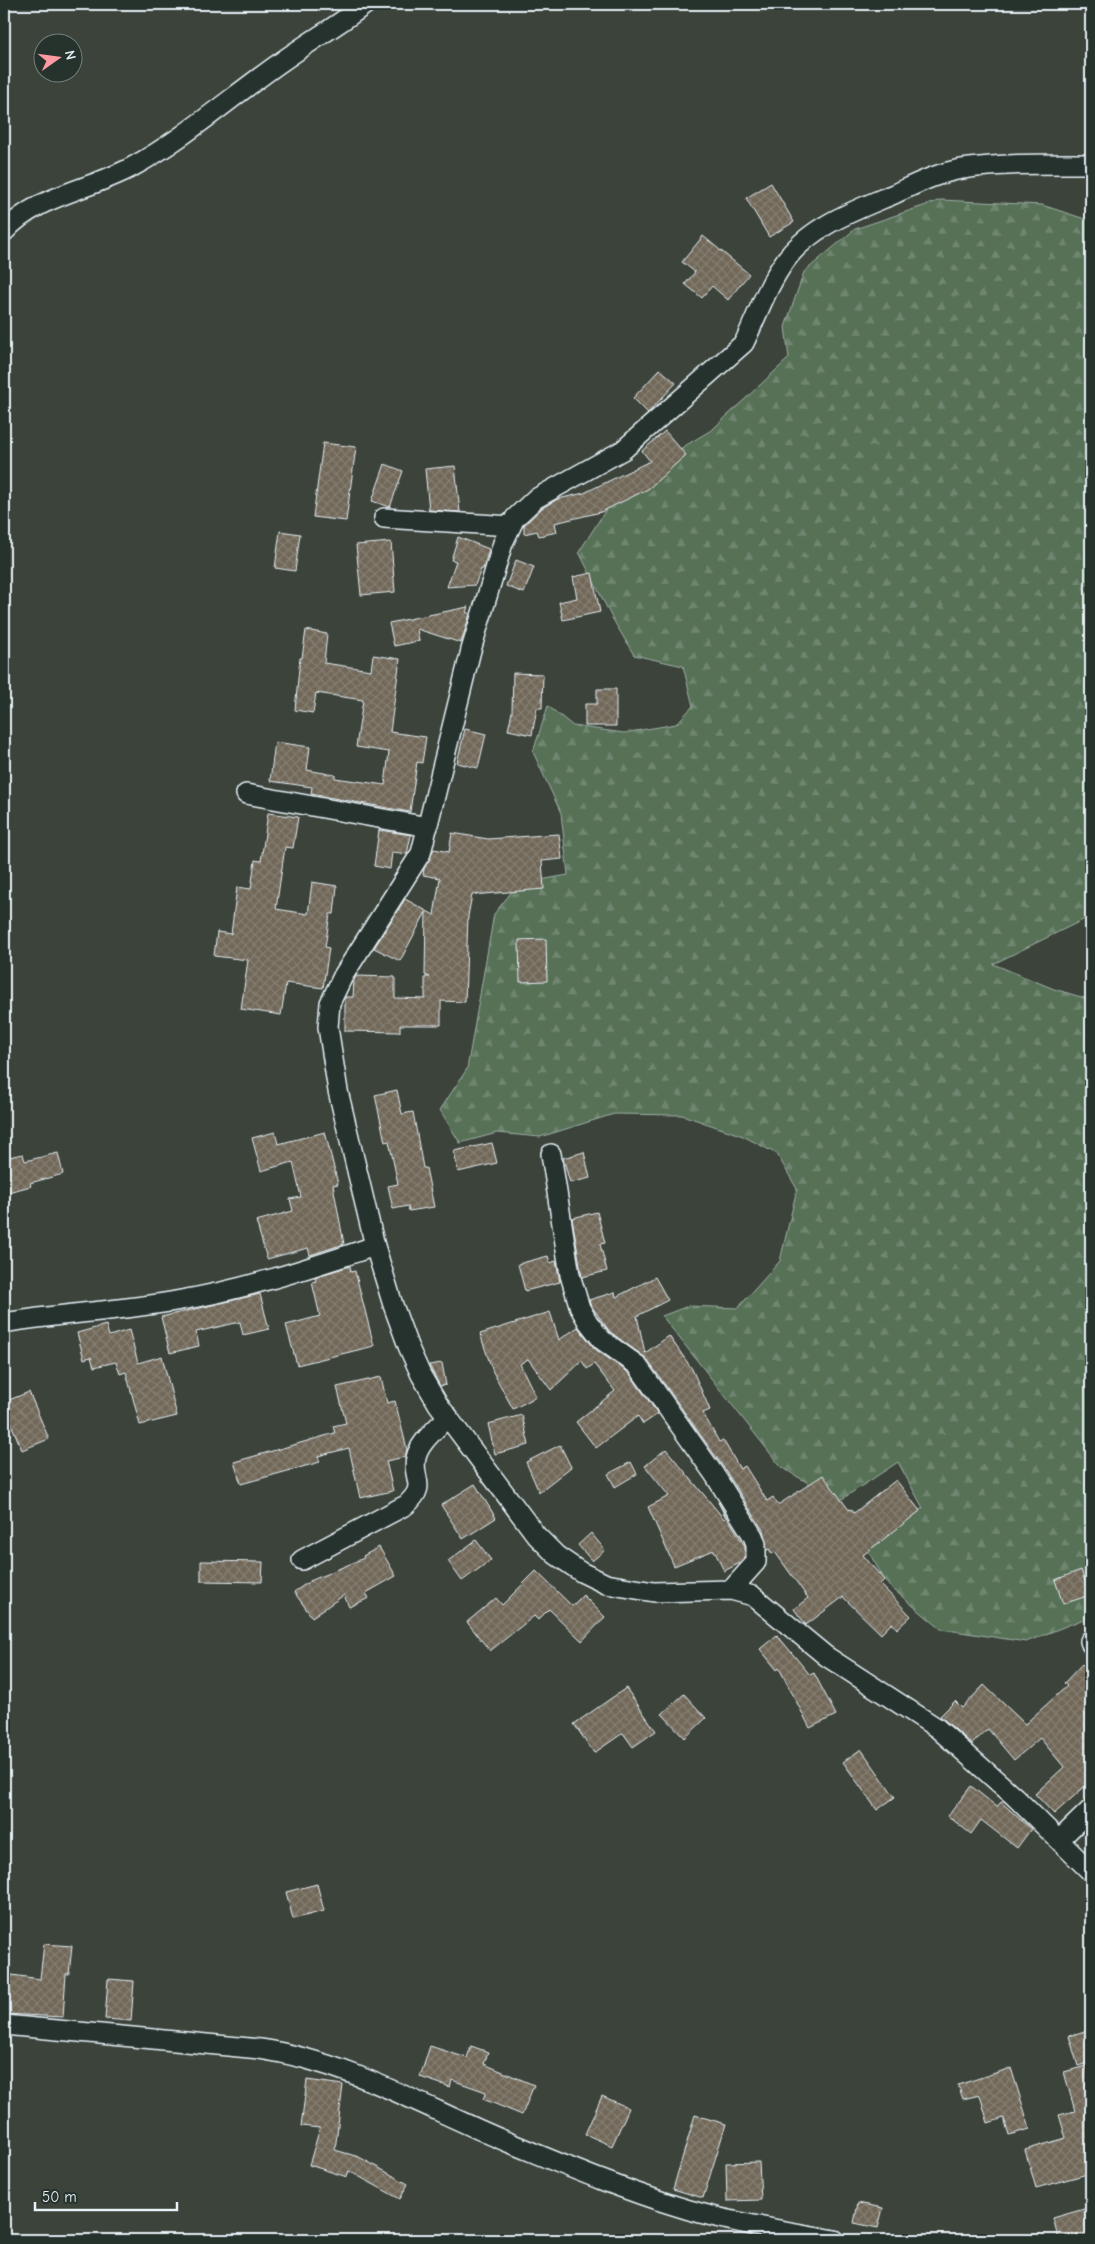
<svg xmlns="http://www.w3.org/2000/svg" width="1095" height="2244" font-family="'Comic Neue',sans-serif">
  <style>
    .forest { fill: url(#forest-firs); stroke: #a0b1a8 }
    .building { fill: url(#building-cross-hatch); stroke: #e8f1f8 }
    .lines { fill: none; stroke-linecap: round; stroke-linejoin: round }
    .minor-casing { stroke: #e8f1f8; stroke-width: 22 }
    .minor { stroke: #26332d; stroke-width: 19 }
  </style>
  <defs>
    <pattern id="forest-firs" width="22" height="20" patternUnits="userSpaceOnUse" patternTransform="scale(1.25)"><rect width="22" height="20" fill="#577157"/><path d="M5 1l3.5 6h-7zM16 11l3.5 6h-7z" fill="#6f8670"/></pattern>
    <pattern id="building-cross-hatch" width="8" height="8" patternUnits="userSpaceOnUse" patternTransform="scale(1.25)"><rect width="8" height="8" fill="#716859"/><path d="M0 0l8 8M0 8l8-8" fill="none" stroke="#857e72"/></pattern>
  </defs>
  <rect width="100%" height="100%" fill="#3c433a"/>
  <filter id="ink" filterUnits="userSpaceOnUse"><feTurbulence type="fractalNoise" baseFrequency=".02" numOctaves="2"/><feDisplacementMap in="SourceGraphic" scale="10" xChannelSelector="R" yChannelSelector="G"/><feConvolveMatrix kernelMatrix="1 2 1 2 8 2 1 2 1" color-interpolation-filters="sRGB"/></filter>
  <g filter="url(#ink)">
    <!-- forest -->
    <path class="forest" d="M 941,200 L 1042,205 L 1091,221 L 1091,582 L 1083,587 L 1091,600 L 1091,916 L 993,964 L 1054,989 L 1091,1000 L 1091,1616 L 1026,1642 L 941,1629 L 888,1585 L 862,1541 L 923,1508 L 898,1462 L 839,1501 L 781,1467 L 662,1316 L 688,1306 L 738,1308 L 780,1261 L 797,1189 L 777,1154 L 743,1136 L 682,1115 L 614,1114 L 540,1137 L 497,1133 L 460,1143 L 440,1110 L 467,1069 L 494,914 L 518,884 L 568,875 L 561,813 L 533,752 L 548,706 L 573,726 L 624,733 L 676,724 L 693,706 L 683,666 L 634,655 L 611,616 L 579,552 L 623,483 L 713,429 L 789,358 L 785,327 L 804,272 L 855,229 Z"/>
    <!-- building -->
    <path class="building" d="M 771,183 L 794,222 L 769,237 L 746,198 Z
      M 703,236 L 749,274 L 728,300 L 712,286 L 702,298 L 685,284 L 695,272 L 682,262 Z
      M 660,369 L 676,383 L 648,413 L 633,398 Z
      M 665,431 L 686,455 L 648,489 L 601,512 L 555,523 L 557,532 L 539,536 L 537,531 L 524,534 L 524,525 L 542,508 L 558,499 L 584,493 L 650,461 L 642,451 Z
      M 323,443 L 356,447 L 346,521 L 313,517 Z
      M 385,464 L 403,471 L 390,507 L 372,501 Z
      M 455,466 L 460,512 L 429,510 L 425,469 Z
      M 280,531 L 300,534 L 295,571 L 275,568 Z
      M 458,537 L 489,549 L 483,569 L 481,569 L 475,585 L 447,587 L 456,561 L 451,560 Z
      M 391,542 L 395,592 L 361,595 L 356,545 Z
      M 516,560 L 534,567 L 524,593 L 506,586 Z
      M 592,573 L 600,612 L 563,620 L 559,602 L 577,598 L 573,577 Z
      M 468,607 L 466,612 L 470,614 L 461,643 L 417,629 L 419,641 L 394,646 L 389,623 Z
      M 306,630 L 327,634 L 324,663 L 371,670 L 373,655 L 400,659 L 390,732 L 426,737 L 422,763 L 417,762 L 410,812 L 311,794 L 312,787 L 270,781 L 275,742 L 310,747 L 307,770 L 335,775 L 335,778 L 385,785 L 389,752 L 356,747 L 363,700 L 316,693 L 313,713 L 295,710 L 300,658 L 302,658 Z
      M 513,673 L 543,674 L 542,708 L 537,708 L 532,735 L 508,730 L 512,712 Z
      M 597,689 L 616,689 L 616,726 L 585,726 L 585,704 L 597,704 Z
      M 465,729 L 486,734 L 478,768 L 457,763 Z
      M 268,813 L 298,817 L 293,848 L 285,847 L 276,909 L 308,914 L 312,882 L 337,886 L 334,914 L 330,914 L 325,947 L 329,948 L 323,988 L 286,983 L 281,1015 L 241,1009 L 248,960 L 214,956 L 217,932 L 231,934 L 237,887 L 251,889 L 255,860 L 261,861 Z
      M 379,830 L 411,835 L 407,854 L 392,852 L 390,869 L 374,866 Z
      M 452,833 L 488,839 L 559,834 L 562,859 L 542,861 L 544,889 L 472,895 L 468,916 L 465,1002 L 441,1001 L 441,1025 L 400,1025 L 400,1032 L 345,1031 L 345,997 L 353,997 L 354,980 L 356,976 L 395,977 L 395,998 L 425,999 L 425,977 L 430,977 L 425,975 L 426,912 L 400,961 L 374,948 L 405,899 L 434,915 L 440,878 L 423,875 L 424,869 L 434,849 L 449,852 Z
      M 546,939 L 547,981 L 520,982 L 519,940 Z
      M 397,1090 L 402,1114 L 413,1112 L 423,1168 L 426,1168 L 434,1207 L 409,1211 L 408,1206 L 393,1209 L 388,1186 L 398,1184 L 389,1141 L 385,1142 L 375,1095 Z
      M 275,1132 L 278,1144 L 325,1132 L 338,1184 L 333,1185 L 344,1244 L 310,1255 L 308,1248 L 267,1259 L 256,1221 L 293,1211 L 290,1199 L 301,1197 L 293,1162 L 261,1171 L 252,1138 Z
      M 492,1143 L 497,1163 L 458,1172 L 454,1151 Z
      M 584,1152 L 590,1178 L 570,1183 L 563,1158 Z
      M 58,1153 L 63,1174 L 30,1183 L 31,1186 L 4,1193 L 4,1158 L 23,1154 L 25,1161 Z
      M 597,1212 L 605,1243 L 600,1244 L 607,1271 L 582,1277 L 572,1218 Z
      M 548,1256 L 550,1263 L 556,1261 L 560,1282 L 525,1291 L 518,1264 Z
      M 350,1266 L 351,1272 L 355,1271 L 374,1346 L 297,1365 L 286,1325 L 320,1316 L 312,1282 L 316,1281 L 315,1277 Z
      M 655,1277 L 668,1300 L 637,1316 L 645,1353 L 669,1336 L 692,1369 L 710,1410 L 703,1413 L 719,1442 L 723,1440 L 740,1469 L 745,1466 L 767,1501 L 773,1497 L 778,1505 L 823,1475 L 849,1510 L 851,1509 L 854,1513 L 896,1480 L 920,1511 L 863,1555 L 884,1580 L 880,1584 L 911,1616 L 897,1629 L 892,1623 L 881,1634 L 843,1597 L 806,1625 L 794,1609 L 808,1598 L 775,1552 L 772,1554 L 769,1549 L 767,1550 L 763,1530 L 724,1468 L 646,1358 L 610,1332 L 590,1304 L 589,1300 L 615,1292 L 616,1297 Z
      M 260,1294 L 269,1329 L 243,1335 L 240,1322 L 196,1332 L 199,1346 L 170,1353 L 161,1317 Z
      M 550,1312 L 559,1340 L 578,1327 L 595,1349 L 629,1373 L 658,1414 L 643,1424 L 638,1416 L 596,1448 L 576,1422 L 615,1391 L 594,1364 L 587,1369 L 582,1361 L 551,1390 L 528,1359 L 520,1364 L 536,1397 L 513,1409 L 493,1372 L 480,1334 Z
      M 106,1325 L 109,1336 L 129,1330 L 138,1363 L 162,1356 L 177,1416 L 140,1425 L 126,1372 L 120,1374 L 116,1362 L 94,1367 L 91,1357 L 84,1359 L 77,1333 Z
      M 442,1363 L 446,1385 L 440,1386 L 429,1365 Z
      M 381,1377 L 387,1403 L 395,1401 L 407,1449 L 405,1457 L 386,1461 L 393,1491 L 360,1498 L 349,1448 L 318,1456 L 320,1462 L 241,1484 L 234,1462 L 335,1433 L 333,1426 L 346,1423 L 337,1387 Z
      M 29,1392 L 49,1439 L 22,1450 L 4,1407 L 4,1402 Z
      M 522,1415 L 529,1445 L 495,1454 L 488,1424 Z
      M 560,1445 L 571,1467 L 539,1492 L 526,1462 Z
      M 666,1449 L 724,1519 L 726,1518 L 718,1502 L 745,1546 L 745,1558 L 740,1563 L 724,1571 L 714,1550 L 674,1566 L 648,1507 L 669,1496 L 645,1466 Z
      M 631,1462 L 637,1474 L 615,1487 L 608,1474 Z
      M 475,1484 L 496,1518 L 463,1539 L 441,1505 Z
      M 591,1533 L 605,1550 L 592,1561 L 578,1545 Z
      M 476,1540 L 491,1560 L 462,1581 L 448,1561 Z
      M 379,1547 L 396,1576 L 366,1593 L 369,1598 L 349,1607 L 344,1595 L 312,1617 L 294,1592 L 310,1581 L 364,1558 L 363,1556 Z
      M 201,1561 L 263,1562 L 262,1582 L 201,1581 Z
      M 1081,1570 L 1090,1595 L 1063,1604 L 1055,1580 Z
      M 536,1571 L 572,1606 L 583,1595 L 605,1617 L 582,1641 L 549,1609 L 538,1620 L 534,1616 L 490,1651 L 467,1622 L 496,1598 L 502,1605 Z
      M 777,1635 L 810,1675 L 814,1673 L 836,1715 L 810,1728 L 779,1668 L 777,1670 L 760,1649 Z
      M 1082,1664 L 1091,1673 L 1091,1781 L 1054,1814 L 1035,1794 L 1064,1767 L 1040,1738 L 1014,1760 L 988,1729 L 972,1744 L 940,1716 L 955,1701 L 962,1708 L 984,1685 L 1025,1724 L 1067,1686 L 1064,1683 Z
      M 626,1688 L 656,1731 L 633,1747 L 623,1733 L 594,1753 L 574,1724 Z
      M 684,1694 L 706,1718 L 685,1738 L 662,1714 Z
      M 861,1749 L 895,1797 L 877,1810 L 843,1762 Z
      M 971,1786 L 997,1807 L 1001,1802 L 1031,1829 L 1017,1848 L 981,1820 L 971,1834 L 948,1816 Z
      M 317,1884 L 324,1911 L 293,1919 L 286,1892 Z
      M 44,1944 L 72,1946 L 69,1974 L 66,1974 L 63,2017 L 4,2014 L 5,1974 L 40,1979 Z
      M 108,1979 L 134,1981 L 131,2021 L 105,2019 Z
      M 1091,2029 L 1091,2062 L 1078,2066 L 1069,2036 Z
      M 430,2046 L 467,2058 L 471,2046 L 488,2052 L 484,2064 L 534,2085 L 522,2115 L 483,2099 L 486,2092 L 452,2080 L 450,2087 L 420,2077 Z
      M 1086,2066 L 1091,2084 L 1091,2173 L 1036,2188 L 1025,2150 L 1066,2138 L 1059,2115 L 1075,2111 L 1064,2072 Z
      M 1011,2068 L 1030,2129 L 1009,2135 L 1004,2118 L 988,2123 L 980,2095 L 963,2099 L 958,2085 Z
      M 307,2080 L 343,2085 L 335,2150 L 359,2157 L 408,2184 L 400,2199 L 349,2171 L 347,2177 L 309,2165 L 320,2128 L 301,2126 Z
      M 602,2096 L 629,2108 L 612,2146 L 585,2134 Z
      M 695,2115 L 726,2124 L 703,2198 L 673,2189 Z
      M 759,2162 L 761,2200 L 727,2201 L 726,2163 Z
      M 858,2203 L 883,2208 L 878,2228 L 854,2223 Z
      M 1091,2207 L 1091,2237 L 1080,2240 L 1059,2240 L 1053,2218 Z"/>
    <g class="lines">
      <defs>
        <path id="minor" d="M 1091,164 C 1048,164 1004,163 962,169 C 937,173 916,184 894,194 C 856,210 810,226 785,261 C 767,286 757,316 744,343 L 623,450 L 535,499 L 515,518 L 503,543 L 471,650 L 421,853 L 343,976 L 330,1003 L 328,1027 L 338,1091 L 375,1246 L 393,1305 L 408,1346 L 421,1375 L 438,1404 L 536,1535 L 556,1555 L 581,1572 L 606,1584 L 654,1592 L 731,1590 L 753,1596 L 826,1656 L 937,1728 L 1015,1797 L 1091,1872
          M 4,232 C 37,195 90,190 132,167 C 185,138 231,97 281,62 C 309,42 338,25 366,4
          M 384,518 L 511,526
          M 246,794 L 428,827
          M 551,1154 L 570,1275 L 580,1308 L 588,1322 L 602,1340 L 637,1365 L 714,1474 L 753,1536 L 756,1544 L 756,1562 L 731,1590
          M 4,1323 C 63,1313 122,1311 181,1300 C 248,1289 311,1267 375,1246
          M 302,1560 L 406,1505 C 429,1484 411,1480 416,1458 C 419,1442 438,1428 448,1416
          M 1090,1641 L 1091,1644
          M 1059,1840 L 1091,1809
          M 4,2025 L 260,2049 C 350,2062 427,2109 510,2143 C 564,2165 618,2188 673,2205 C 725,2222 781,2230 835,2240"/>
      </defs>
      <!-- minor casing -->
      <use href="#minor" class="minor-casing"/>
      <!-- minor -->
      <use href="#minor" class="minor"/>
    </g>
  </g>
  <!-- margin -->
  <rect width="1095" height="2244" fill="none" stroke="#26332d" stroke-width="20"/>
  <rect x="10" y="10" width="1075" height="2224" fill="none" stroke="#e8f1f8" stroke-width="2" filter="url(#ink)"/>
  <!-- north arrow -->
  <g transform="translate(58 58) rotate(76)"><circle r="24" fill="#26332d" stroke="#747f7e"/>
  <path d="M0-4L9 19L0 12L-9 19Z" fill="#ff9aa2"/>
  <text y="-8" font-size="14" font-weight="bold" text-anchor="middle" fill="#e8f1f8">N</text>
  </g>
  <!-- scale -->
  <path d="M35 2202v8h142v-8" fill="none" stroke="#e8f1f8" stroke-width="2.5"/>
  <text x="42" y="2202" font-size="15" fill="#e8f1f8" stroke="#26332d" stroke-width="4" paint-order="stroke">50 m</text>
</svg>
